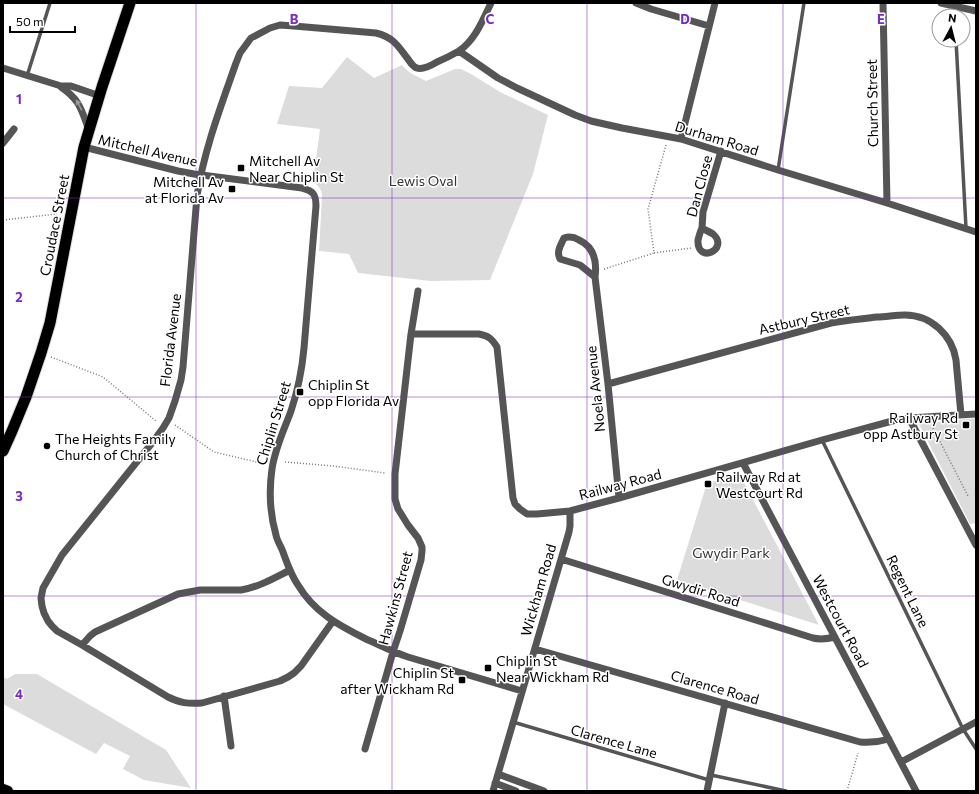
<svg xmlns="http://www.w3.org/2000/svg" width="979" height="794" font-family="Commissioner,sans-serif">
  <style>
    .green { fill: #dcdcdc }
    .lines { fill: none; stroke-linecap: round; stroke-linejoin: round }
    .primary-casing { stroke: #dbdbdb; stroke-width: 12 }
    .trunk-casing { stroke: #dbdbdb; stroke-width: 13 }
    .path { stroke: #777; stroke-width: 1.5; stroke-dasharray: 1 2; stroke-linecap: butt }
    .service { stroke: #555; stroke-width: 3.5 }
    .minor { stroke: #555; stroke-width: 7 }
    .primary { stroke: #000; stroke-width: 10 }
    .trunk { stroke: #000; stroke-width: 11 }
    .oneway { fill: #999 }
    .grid { fill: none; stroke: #7b2cbf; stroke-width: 1; stroke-opacity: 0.55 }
    .poi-dot { fill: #000; stroke: #fff; stroke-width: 1.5 }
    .labels { text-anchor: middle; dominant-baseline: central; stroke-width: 3; stroke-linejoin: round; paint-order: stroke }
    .street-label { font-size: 14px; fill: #000; stroke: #fff }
    .poi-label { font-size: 14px; fill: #000; stroke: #fff; text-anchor: start }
    .park-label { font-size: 14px; fill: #333; stroke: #fff }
    .grid-label { font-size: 13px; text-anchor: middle; font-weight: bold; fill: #7b2cbf; stroke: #fff; stroke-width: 3; stroke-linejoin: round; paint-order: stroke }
  </style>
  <rect width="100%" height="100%" fill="#fff"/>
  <!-- green -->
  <path class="green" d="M 347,57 L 374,78 L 402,65 C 409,74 417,76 426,81 L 455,69 L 461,69 L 471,74 L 500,92 L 548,115 L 533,174 L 490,280 L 431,281 L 358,273 L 349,254 L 319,251 L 322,197 C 322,190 319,186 313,182 L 320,129 L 277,124 L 289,86 L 322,88 Z
    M 976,418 L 976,523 L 970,524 L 919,424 Z
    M 740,475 L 819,625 L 677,580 L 707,483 Z
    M 15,674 L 37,674 L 166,750 L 191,788 L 144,780 L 123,769 L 130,756 L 104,743 L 96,754 L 3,704 L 3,677 L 7,679 Z"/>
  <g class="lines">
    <defs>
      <path id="primary" d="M 3,789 L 8,791"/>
      <path id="trunk" d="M 3,451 L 12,431 L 26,397 L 41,353 L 50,323 L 84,147 L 102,87 L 130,3"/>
    </defs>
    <!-- primary casing -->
    <use href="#primary" class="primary-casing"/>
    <!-- trunk casing -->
    <use href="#trunk" class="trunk-casing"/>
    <!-- path -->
    <path class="path" d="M 666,145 L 648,209 L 654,253 L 691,248
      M 3,220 L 57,214
      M 604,269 L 654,253
      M 51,357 L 103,377 L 156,421
      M 175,425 L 214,452 L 261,463
      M 933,428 L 968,496
      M 285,462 L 334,466 L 385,473
      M 847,791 L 858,753"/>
    <!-- service -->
    <path class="service" d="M 955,16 L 955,5
      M 956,40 L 966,228
      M 27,76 L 50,3
      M 778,170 L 804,3
      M 822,440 L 963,729 L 976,749
      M 513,722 L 709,780
      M 711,775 L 786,791"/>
    <!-- minor -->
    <path class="minor" d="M 636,3 L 651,9 L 709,26
      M 883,3 L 887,203
      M 941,3 L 976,11
      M 459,51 L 498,78 L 517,88 L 575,115 L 591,121 L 622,128 L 681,139 L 778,170 L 887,203 L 976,232
      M 3,68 L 61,86 L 71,86 L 100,96
      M 61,87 C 80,100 81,109 89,130
      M 681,139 L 715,3
      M 3,143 L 14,129
      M 84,147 L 178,171 L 194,174 L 302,188 C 313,191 316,194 316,206 L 304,348 C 302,370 298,390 291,411 C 284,430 275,448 272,469 C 269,490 270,514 276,535 C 277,541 281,546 283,552 C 287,563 291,575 298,585 C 314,612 338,625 366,639 C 380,645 393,652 408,657 L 522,691
      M 702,228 C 700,232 699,236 698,240 C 697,265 730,249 713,234 C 710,232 705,230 702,228 L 703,212 L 721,151
      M 595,277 L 580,265 L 560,259 C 556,251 561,245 564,238 C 570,236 574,237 579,240 C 594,247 597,262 595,277 L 608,384 L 619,498
      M 411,334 L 479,334 C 489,336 492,339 497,347 L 513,498 L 515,504 L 520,509 L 527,514 L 537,514 L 570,511 L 619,498 L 822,440 L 896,420 L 909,418 L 976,414
      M 608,384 L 831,323 C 846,320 861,319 877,317 C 886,317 895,315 905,315 C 931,315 952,335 956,360 L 961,415
      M 909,418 L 976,545
      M 743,463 L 916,791
      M 561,559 L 813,638 C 821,640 827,639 835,637
      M 333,621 L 301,666 L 294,673 L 288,677 L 280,681 L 202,703 C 188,704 180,703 168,697 L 82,645 L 57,631 L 52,626 L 48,621 L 44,613 L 42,606 L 41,598 L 43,588 L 62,555 L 152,443 L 163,428 L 169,418 L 175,401 L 181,380 L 183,367 L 197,196 C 204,150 221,106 236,63 L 240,53 L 251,38 L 270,28 L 280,25 L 294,26 L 376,33 C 393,37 398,46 408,59 C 410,62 413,67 417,68 C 423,70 432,65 437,62 C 444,59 452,55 459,51 C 475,40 483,20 491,3
      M 82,645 L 90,636 L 95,632 L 178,594 L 200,590 L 241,590 C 259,587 274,578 290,570
      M 535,649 L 860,742 C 871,743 879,742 889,739
      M 224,696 L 231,746
      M 365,749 L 393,652 L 400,631 L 421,560 L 422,551 L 422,547 L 418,538 L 408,525 L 398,509 L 395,499 L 395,474 L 411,334 L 418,291
      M 901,762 L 976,722
      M 498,774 L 544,791
      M 495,783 L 516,791
      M 493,791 L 569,532 L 570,526 L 570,511
      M 707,791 L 725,703"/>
    <!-- primary -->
    <use href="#primary" class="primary"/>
    <!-- trunk -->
    <use href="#trunk" class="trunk"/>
  </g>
  <!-- one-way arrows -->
  <defs><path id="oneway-solid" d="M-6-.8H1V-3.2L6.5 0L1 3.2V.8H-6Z"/></defs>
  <use class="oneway" href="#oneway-solid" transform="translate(79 105) rotate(-118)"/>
  <!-- grid -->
  <path class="grid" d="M 196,3 L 196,791M 392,3 L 392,791M 587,3 L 587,791M 783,3 L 783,791M 3,198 L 976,198M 3,397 L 976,397M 3,596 L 976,596"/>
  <!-- markers -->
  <g class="poi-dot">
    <rect x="237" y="164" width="8" height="8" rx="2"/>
    <rect x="228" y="185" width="8" height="8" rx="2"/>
    <rect x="296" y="388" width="8" height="8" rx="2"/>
    <rect x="962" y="421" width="8" height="8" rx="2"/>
    <circle cx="47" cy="446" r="4"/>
    <rect x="704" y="480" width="8" height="8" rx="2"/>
    <rect x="484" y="664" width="8" height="8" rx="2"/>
    <rect x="458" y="676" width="8" height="8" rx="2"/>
  </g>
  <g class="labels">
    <!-- street labels -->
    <g class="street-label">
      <text transform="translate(872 103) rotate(-91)">Church Street</text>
      <text transform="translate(717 138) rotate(17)">Durham Road</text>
      <text transform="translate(148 150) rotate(13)">Mitchell Avenue</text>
      <text transform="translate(699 186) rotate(-75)">Dan Close</text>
      <text transform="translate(54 225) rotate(-79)">Croudace Street</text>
      <text transform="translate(804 319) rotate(-13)">Astbury Street</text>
      <text transform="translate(170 340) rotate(-83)">Florida Avenue</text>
      <text transform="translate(595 389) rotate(-96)">Noela Avenue</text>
      <text transform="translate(273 423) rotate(-73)">Chiplin Street</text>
      <text transform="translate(620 484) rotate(-15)">Railway Road</text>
      <text transform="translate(538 590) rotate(-74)">Wickham Road</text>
      <text transform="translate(701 590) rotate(17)">Gwydir Road</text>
      <text transform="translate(908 591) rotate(64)">Regent Lane</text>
      <text transform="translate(395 598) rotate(-75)">Hawkins Street</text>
      <text transform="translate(841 621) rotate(62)">Westcourt Road</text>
      <text transform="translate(715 687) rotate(16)">Clarence Road</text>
      <text transform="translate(614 741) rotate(16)">Clarence Lane</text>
    </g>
    <!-- poi labels -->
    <g class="poi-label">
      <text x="249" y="160">Mitchell Av<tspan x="249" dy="16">Near Chiplin St</tspan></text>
      <text x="224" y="181" text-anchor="end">Mitchell Av<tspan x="224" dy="16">at Florida Av</tspan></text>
      <text x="308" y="384">Chiplin St<tspan x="308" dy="16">opp Florida Av</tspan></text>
      <text x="958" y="417" text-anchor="end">Railway Rd<tspan x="958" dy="16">opp Astbury St</tspan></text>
      <text x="55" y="438">The Heights Family<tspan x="55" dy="16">Church of Christ</tspan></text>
      <text x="716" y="476">Railway Rd at<tspan x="716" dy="16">Westcourt Rd</tspan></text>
      <text x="496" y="660">Chiplin St<tspan x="496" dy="16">Near Wickham Rd</tspan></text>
      <text x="454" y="672" text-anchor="end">Chiplin St<tspan x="454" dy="16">after Wickham Rd</tspan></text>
    </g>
    <!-- park labels -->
    <g class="park-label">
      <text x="423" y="180">Lewis Oval</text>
      <text x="731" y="552">Gwydir Park</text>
    </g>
  </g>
  <g class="grid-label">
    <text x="294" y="24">B</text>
    <text x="490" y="24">C</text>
    <text x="685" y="24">D</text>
    <text x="881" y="24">E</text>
    <text x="19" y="104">1</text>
    <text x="19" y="302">2</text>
    <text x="19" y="501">3</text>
    <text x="19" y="699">4</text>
  </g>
  <!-- border -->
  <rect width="979" height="794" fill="none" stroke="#000000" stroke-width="8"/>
  <!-- north arrow -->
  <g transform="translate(951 28) rotate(7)"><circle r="19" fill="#ffffff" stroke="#999999"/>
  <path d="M0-3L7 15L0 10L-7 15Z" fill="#000000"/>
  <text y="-6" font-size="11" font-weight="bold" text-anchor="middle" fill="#000000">N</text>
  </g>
  <!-- scale -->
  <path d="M10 26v6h65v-6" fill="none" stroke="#000000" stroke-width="2"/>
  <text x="16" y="26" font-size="12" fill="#000000" stroke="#ffffff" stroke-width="3" paint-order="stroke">50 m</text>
</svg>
